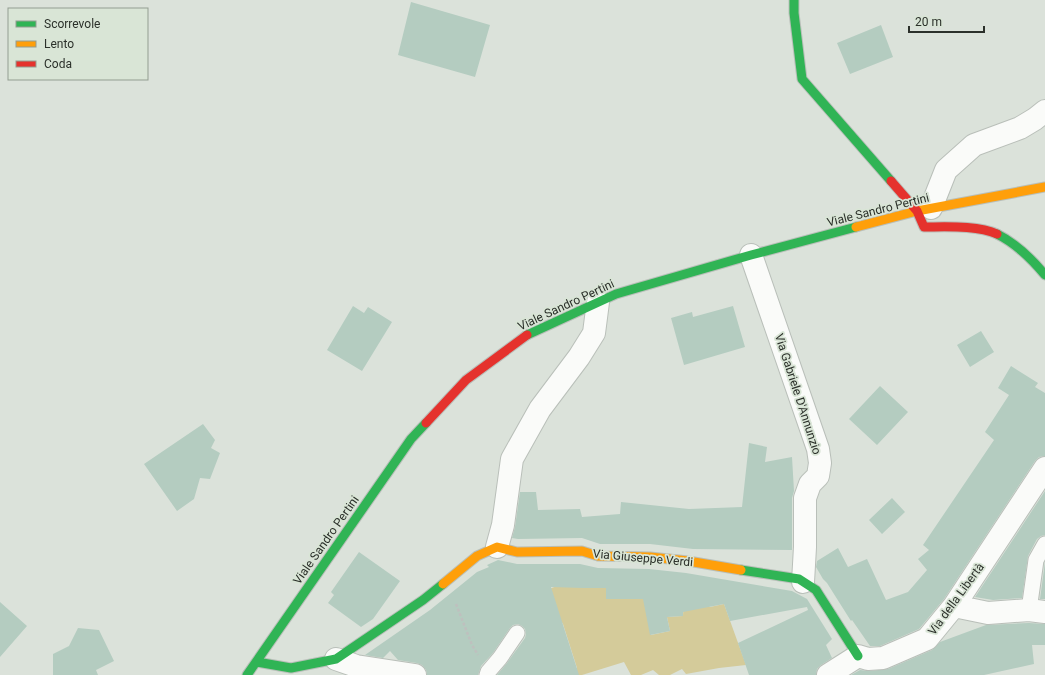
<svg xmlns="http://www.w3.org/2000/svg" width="1045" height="675" font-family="Roboto,sans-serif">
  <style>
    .green { fill: #d4cb9a }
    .building { fill: #b4ccc0 }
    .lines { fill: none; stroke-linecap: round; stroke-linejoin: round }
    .lane-casing { stroke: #b9bfb9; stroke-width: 17 }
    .street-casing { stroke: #b9bfb9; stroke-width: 24 }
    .fast-casing { stroke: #b9bfb9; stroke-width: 11 }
    .slow-casing { stroke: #b9bfb9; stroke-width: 11 }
    .jam-casing { stroke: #b9bfb9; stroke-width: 11 }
    .path { stroke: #bec0be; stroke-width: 2.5; stroke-dasharray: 3 2; stroke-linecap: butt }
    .lane { stroke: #fafbf9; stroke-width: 15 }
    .street { stroke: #fafbf9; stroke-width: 22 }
    .fast { stroke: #30b455; stroke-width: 9 }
    .slow { stroke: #ff9f0a; stroke-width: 9 }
    .jam { stroke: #e5322d; stroke-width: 9 }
    .labels { text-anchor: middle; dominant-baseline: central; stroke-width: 3.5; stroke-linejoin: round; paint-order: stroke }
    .street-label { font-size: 12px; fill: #2b302a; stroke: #d9e5d6 }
  </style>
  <rect width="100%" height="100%" fill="#dbe2da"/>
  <!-- green -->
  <path class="green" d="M 557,586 L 606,588 L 606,599 L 645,599 L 651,635 L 670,631 L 667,617 L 683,616 L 684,597 L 710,607 L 724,604 L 746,665 L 719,668 L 686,674 L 682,669 L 670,675 L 659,675 L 653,670 L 641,675 L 631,675 L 624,662 L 582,675 L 551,675 L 577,668 L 563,624 L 541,592 Z"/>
  <!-- building -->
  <path class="building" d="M 411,2 L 490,25 L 475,77 L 398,55 Z
    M 881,25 L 893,57 L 850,74 L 837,43 Z
    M 353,306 L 364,313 L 368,307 L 392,322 L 362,371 L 327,350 Z
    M 733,306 L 745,347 L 684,365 L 671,318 L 692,312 L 693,317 Z
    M 981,331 L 994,352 L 970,367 L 957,345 Z
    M 1011,366 L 1038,383 L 1035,387 L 1045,393 L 1045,456 L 1039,457 L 1035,461 L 944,599 L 919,629 L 880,646 L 870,646 L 852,620 L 851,621 L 827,583 L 823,579 L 816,567 L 817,561 L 838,548 L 848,567 L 867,559 L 886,600 L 908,592 L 927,570 L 918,559 L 929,550 L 923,545 L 994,440 L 985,432 L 1009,395 L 998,388 Z
    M 880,386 L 908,412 L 877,445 L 849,419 Z
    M 203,424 L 215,440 L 211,448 L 220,453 L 210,479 L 200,478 L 194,499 L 177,511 L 144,464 Z
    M 749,443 L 767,447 L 765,462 L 792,457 L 794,491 L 792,498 L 792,550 L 693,549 L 650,544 L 600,544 L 582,538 L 518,539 L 512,538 L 515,527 L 520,492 L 536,492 L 538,510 L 580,509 L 582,517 L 620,514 L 621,502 L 689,509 L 742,507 Z
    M 1045,491 L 1045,535 L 1041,536 L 1037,539 L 1028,556 L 1022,598 L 993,600 L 975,597 Z
    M 892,498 L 905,512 L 882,534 L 869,520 Z
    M 359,552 L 400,581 L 373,619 L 361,627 L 328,603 L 334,595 L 331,592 Z
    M 498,560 L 517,564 L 580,564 L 598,568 L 649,569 L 686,573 L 792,591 L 807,599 L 832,639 L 826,645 L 832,658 L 821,665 L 817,669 L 816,675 L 749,675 L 738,643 L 808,610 L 807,607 L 730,621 L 724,604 L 683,612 L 683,616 L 667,617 L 670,631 L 650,635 L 643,599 L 606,599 L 606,588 L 583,588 L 551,587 L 579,675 L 497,675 L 507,663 L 525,638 L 526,634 L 525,629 L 522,626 L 518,624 L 513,625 L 510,628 L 493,653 L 481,666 L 478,675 L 427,675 L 426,670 L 422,665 L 417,663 L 398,660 L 390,651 L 383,658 L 365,655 L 430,610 L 477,572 L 489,567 L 487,565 Z
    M 1045,562 L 1045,599 L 1040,599 Z
    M 0,602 L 27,626 L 0,657 Z
    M 1029,623 L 1045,624 L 1045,645 L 1032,645 L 1034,664 L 984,675 L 851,675 L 860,670 L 869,671 L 888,669 L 932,650 L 940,642 L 986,625 Z
    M 78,628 L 99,630 L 114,661 L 96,670 L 98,675 L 53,675 L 53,654 L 69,646 Z"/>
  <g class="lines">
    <defs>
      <path id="lane" d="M 1029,610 L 1036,560 L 1045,544
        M 487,675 L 488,672 L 500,658 L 517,633"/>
      <path id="street" d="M 931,208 L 946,170 L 974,145 L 1020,128 L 1035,119 L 1045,111
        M 751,255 L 818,449 L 820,463 L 818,476 L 810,484 L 805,498 L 805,547 L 803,582
        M 497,547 L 503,525 L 512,459 L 540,409 L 579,357 L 594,333 L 598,302
        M 954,606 L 988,613 L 1029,610 L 1045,612
        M 336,659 L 356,666 L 415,675
        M 828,675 L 858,656 L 868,659 L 883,658 L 927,639 L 954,606 L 1045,468"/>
      <path id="fast" d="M 794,0 L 794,13 L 802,79 L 891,181
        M 997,234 C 1017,244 1031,258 1045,275
        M 527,335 L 616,294 L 751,255 L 856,227
        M 741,570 L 799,579 L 816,590 L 858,656
        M 257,662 L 291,668 L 336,659 L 423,600 L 443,584
        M 247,675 L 411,439 L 426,423"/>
      <path id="slow" d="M 856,227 L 917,211 L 1045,187
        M 443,584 L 477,556 L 497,547 L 517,552 L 582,551 L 598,556 L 650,557 L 688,561 L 741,570"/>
      <path id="jam" d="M 891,181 L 917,211 L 924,227 C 945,227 978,225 997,234
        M 426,423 L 466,380 L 527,335"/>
    </defs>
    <!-- lane casing -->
    <use href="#lane" class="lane-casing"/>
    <!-- street casing -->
    <use href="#street" class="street-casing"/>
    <!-- fast casing -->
    <use href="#fast" class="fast-casing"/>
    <!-- slow casing -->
    <use href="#slow" class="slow-casing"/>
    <!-- jam casing -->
    <use href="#jam" class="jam-casing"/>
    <!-- path -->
    <path class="path" d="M 456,604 L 472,645 L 478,655"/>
    <!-- lane -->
    <use href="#lane" class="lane"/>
    <!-- street -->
    <use href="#street" class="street"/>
    <!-- fast -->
    <use href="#fast" class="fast"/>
    <!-- slow -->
    <use href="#slow" class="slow"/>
    <!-- jam -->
    <use href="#jam" class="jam"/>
  </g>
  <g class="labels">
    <!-- street labels -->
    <g class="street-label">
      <text transform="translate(878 210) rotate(-14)">Viale Sandro Pertini</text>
      <text transform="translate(566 305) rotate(-25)">Viale Sandro Pertini</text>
      <text transform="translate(798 394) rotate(72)">Via Gabriele D'Annunzio</text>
      <text transform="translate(326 540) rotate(-55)">Viale Sandro Pertini</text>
      <text transform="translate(643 558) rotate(5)">Via Giuseppe Verdi</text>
      <text transform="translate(956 599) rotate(-54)">Via della Libertà</text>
    </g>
  </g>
  <!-- legend -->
  <rect x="8" y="8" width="140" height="72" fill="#d9e5d6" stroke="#939d91"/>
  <rect x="16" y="21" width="20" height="6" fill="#30b455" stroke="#939d91"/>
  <text x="44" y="28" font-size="12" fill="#2b302a">Scorrevole</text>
  <rect x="16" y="41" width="20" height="6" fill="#ff9f0a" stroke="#939d91"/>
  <text x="44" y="48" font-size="12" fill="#2b302a">Lento</text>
  <rect x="16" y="61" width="20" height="6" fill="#e5322d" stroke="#939d91"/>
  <text x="44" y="68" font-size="12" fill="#2b302a">Coda</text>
  <!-- scale -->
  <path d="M909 26v6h75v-6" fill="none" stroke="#2b302a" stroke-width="2"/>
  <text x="915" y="26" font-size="12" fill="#2b302a" stroke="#d9e5d6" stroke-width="3" paint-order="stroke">20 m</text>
</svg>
